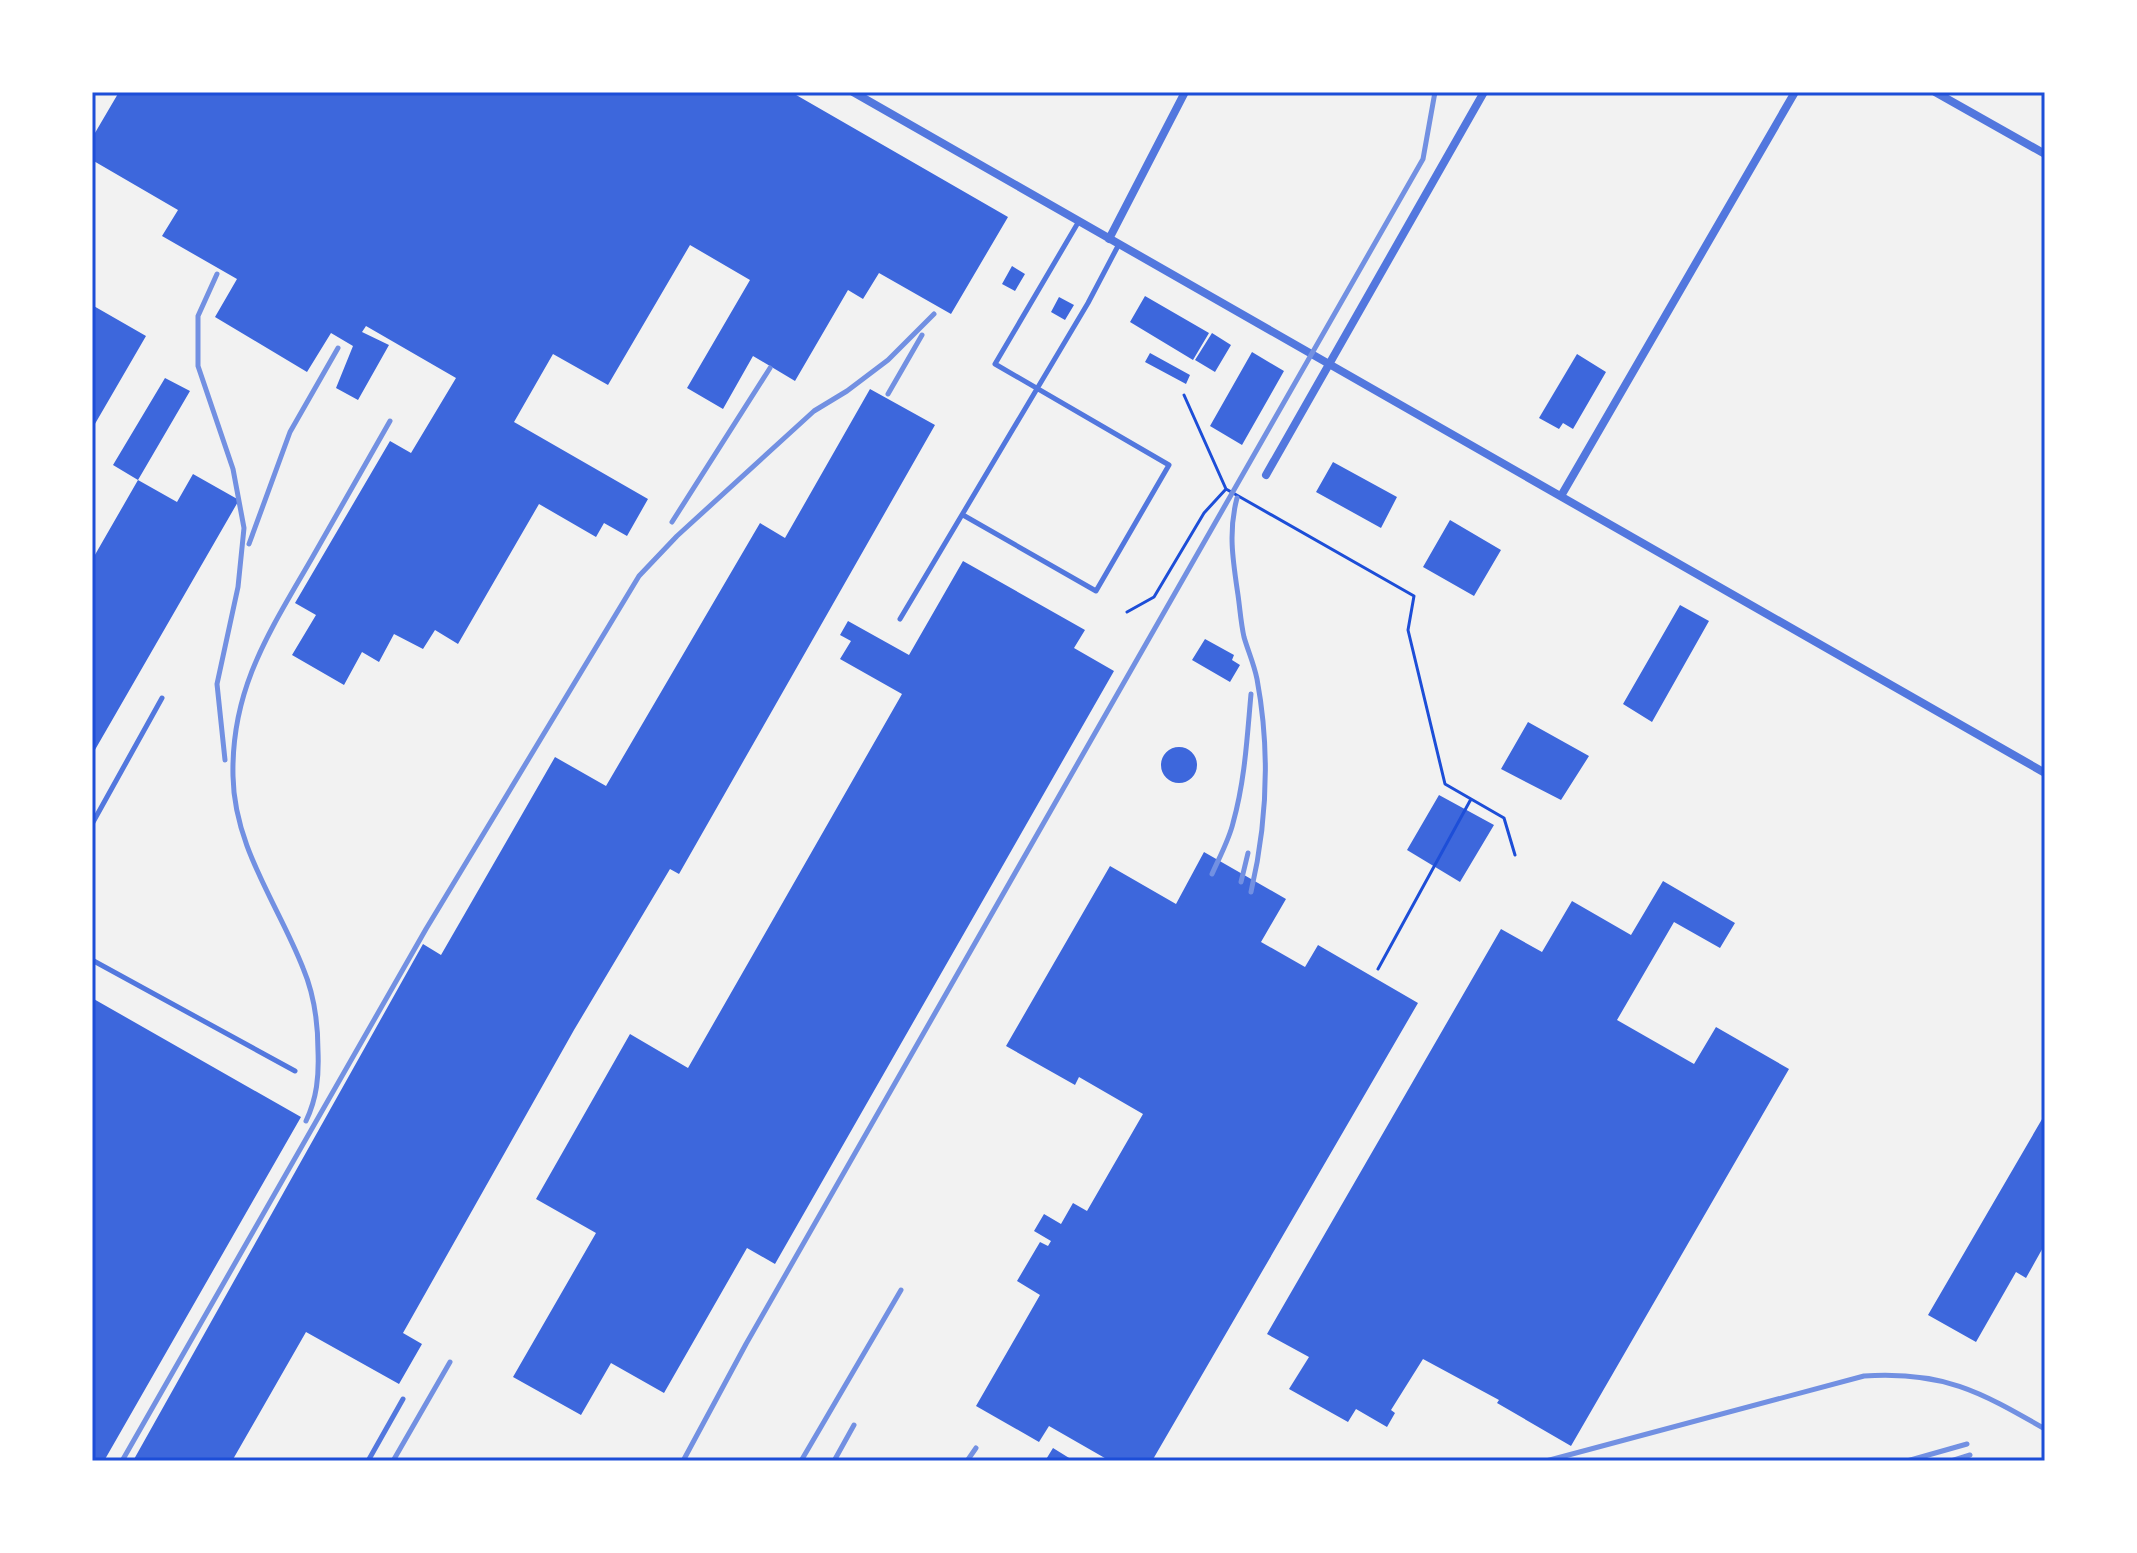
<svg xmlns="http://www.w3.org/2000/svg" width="2137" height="1553" font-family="'Open Sans',sans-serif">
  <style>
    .building { fill: #3d67dc }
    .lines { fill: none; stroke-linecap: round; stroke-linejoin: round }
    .path { stroke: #1d4ed8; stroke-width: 3 }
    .service { stroke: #5277de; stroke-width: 5 }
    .minor { stroke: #5277de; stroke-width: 8 }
    .rail { stroke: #7290e2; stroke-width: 5 }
    .neatline { fill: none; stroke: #1d4ed8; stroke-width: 3 }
  </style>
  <rect width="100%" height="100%" fill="#f2f2f2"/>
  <!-- building -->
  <path class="building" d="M 119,92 L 791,92 L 1008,217 L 951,314 L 879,273 L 863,299 L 848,290 L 795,381 L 753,356 L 723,409 L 687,388 L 750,280 L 690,245 L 608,385 L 553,354 L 514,422 L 648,499 L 627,536 L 604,523 L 596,537 L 539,504 L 458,644 L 435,630 L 423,649 L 394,634 L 379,662 L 362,652 L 344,685 L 292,655 L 316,615 L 295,603 L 390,441 L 411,453 L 456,378 L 366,326 L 362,332 L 389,345 L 358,400 L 336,388 L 353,346 L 331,333 L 307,372 L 215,317 L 237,279 L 162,236 L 178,210 L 92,160 L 92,138 Z
    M 1012,266 L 1025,274 L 1015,291 L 1002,284 Z
    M 1145,296 L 1209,333 L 1193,360 L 1130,322 Z
    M 1059,297 L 1074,305 L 1065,320 L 1051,312 Z
    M 92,305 L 146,336 L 92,429 Z
    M 1212,333 L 1231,345 L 1215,372 L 1195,360 Z
    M 1252,352 L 1284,371 L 1242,445 L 1210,426 Z
    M 1150,353 L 1190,375 L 1186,384 L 1145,362 Z
    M 1577,354 L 1606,372 L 1573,429 L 1563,423 L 1559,429 L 1539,418 Z
    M 165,378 L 190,391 L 138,480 L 113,465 Z
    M 870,389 L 935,425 L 679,874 L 670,869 L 574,1030 L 403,1333 L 422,1344 L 399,1384 L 306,1332 L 232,1461 L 133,1461 L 423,944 L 441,955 L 555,757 L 606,786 L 760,523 L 785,538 Z
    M 1333,462 L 1397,497 L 1381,528 L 1316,492 Z
    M 193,474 L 239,500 L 92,755 L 92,560 L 138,480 L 177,502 Z
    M 1450,520 L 1501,550 L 1474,596 L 1423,567 Z
    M 963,561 L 1085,630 L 1074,648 L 1114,671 L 775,1264 L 747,1248 L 664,1393 L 611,1363 L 581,1415 L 513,1377 L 596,1233 L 536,1199 L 630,1034 L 688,1068 L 902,694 L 840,659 L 851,641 L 840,635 L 848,621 L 909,655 Z
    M 1680,605 L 1709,621 L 1652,722 L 1623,704 Z
    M 1205,639 L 1234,655 L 1232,660 L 1240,665 L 1230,682 L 1192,660 Z
    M 1528,722 L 1589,756 L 1561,800 L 1501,769 Z
    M1161 765a18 18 0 1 1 36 0a18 18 0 1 1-36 0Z
    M 1439,795 L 1494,825 L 1460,882 L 1407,850 Z
    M 1204,852 L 1286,899 L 1261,942 L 1305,967 L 1318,945 L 1418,1003 L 1152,1461 L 1110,1461 L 1049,1426 L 1039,1442 L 976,1406 L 1040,1295 L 1017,1281 L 1040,1242 L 1048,1246 L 1051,1241 L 1034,1231 L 1044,1214 L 1061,1224 L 1073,1203 L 1087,1211 L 1143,1114 L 1079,1077 L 1075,1085 L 1006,1046 L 1110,866 L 1176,904 Z
    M 1663,881 L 1735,923 L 1720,948 L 1674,922 L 1617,1020 L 1694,1064 L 1716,1027 L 1789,1069 L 1571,1446 L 1497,1403 L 1499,1400 L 1423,1359 L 1391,1410 L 1395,1413 L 1387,1427 L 1356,1409 L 1348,1422 L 1289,1389 L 1309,1357 L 1267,1334 L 1501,929 L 1542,952 L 1572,901 L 1631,935 Z
    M 92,998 L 301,1117 L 104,1461 L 92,1461 Z
    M 2045,1114 L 2045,1244 L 2026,1278 L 2016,1272 L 1976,1342 L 1928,1315 Z
    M 1053,1448 L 1074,1461 L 1045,1461 Z"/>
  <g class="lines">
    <!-- path -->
    <path class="path" d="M 1184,395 L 1226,489 L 1414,596 L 1408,630 L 1445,784 L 1504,818 L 1515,855
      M 1127,612 L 1154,597 L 1204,513 L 1226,489
      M 1378,969 L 1471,799"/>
    <!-- service -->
    <path class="service" d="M 963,515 L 1096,591 L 1169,465 L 995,364 L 1079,221
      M 900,619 L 1088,303 L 1119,244
      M 92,824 L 162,698
      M 92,960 L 295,1071
      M 368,1461 L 403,1399"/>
    <!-- minor -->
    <path class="minor" d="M 853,92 L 2045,773
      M 1935,92 L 2045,154
      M 1109,239 L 1185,92
      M 1266,475 L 1484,92
      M 1561,496 L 1795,92"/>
    <!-- rail -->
    <path class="rail" d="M 217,274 L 198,316 L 198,366 L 233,469 L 244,528 L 238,587 L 217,684 L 225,760
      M 888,394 L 922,335
      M 1237,498 C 1228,532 1233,561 1238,595 C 1240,609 1241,624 1244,637 C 1248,651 1254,664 1257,679 C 1270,749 1267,823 1251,892
      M 672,522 L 770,368
      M 249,544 L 290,432 L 338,348
      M 1212,874 C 1219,858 1229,840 1233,823 C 1245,780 1247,738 1251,694
      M 1241,882 L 1248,853
      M 306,1121 C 317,1098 319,1076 318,1051 C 318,1022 314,994 303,968 C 278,904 234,847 233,776 C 231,688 270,631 312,558 C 338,512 364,467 390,421
      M 122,1461 L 426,929 L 639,576 L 677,536 L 814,411 L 847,391 L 888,360 L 934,314
      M 393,1461 L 450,1362
      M 683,1461 L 746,1344 L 1423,159 L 1435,92
      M 801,1461 L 901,1290
      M 834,1461 L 854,1425
      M 967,1461 L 976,1448
      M 1546,1461 L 1864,1376 C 1943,1371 1979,1391 2045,1429
      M 1907,1461 L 1967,1444
      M 1951,1461 L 1970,1455"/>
  </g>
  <!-- border -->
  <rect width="2137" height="1553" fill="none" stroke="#ffffff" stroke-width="188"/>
  <rect x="94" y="94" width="1949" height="1365" class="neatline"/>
</svg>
